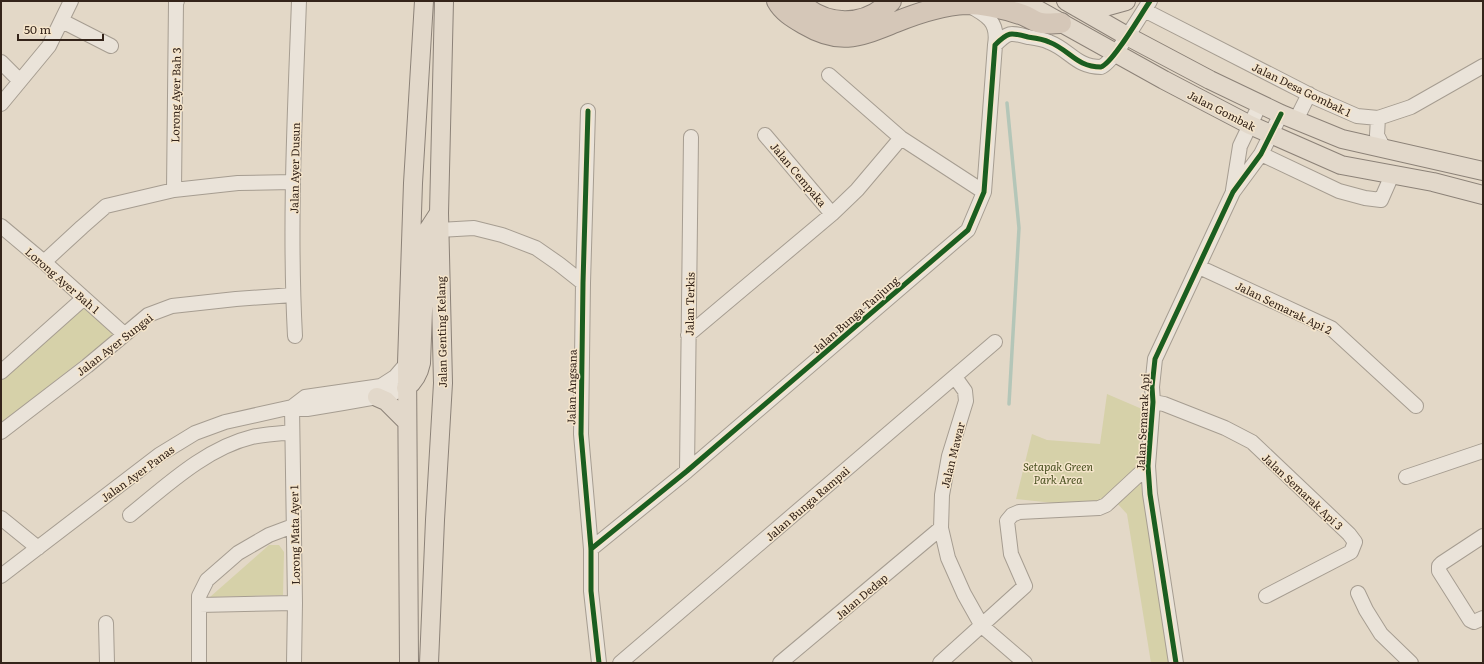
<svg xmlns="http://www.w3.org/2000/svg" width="1484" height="664" font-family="Literata,serif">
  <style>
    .green { fill: #d6d1a9 }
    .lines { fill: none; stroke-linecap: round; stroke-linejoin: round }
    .stream { stroke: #b4c6b8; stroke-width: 3.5 }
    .minor-casing { stroke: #a69d91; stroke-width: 16 }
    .major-casing { stroke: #8c8278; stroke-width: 20 }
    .highway-casing { stroke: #8c8278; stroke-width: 22 }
    .minor { stroke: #eae3d9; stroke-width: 14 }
    .major { stroke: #e2d8ca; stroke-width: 18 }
    .highway { stroke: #d5c7b8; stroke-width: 20 }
    .cycleway-casing { stroke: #f5e5cb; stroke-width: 8 }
    .cycleway { stroke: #1b5e20; stroke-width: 5 }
    .labels { text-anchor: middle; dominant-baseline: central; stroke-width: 3; stroke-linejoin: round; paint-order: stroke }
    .street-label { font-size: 11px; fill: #34241a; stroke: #f5e5cb }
    .park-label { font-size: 11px; font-style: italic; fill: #4a5121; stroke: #f5e5cb }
  </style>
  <rect width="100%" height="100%" fill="#e3d8c7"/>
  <!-- green -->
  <path class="green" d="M 84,305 L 115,334 L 1,423 L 1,379 Z
    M 1107,394 L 1142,409 L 1138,468 L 1099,501 L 1063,504 L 1016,499 L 1032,434 L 1047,440 L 1100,444 Z
    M 1140,480 L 1172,663 L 1151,663 L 1127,514 L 1116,502 Z
    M 269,545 L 279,545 L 284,552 L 283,595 L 210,597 Z"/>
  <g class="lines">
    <!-- stream -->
    <path class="stream" d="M 1007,103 L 1019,228 L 1009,404"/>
    <defs>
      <path id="minor" d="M 968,5 C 987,15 999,22 995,45
        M 1144,10 L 1316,98 L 1357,116 L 1378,118 L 1411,107 L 1483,66
        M 62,21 L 111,46
        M 1,62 L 20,81
        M 829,75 L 901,138 L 984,192
        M 1,104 L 49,46 L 71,1
        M 588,111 L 583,283 L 581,434 L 591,549 L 591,591 L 599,663
        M 1378,118 L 1377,135 L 1384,149
        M 1296,120 L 1309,94
        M 765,135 L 832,214
        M 1261,154 L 1339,191 L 1365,198 L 1381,200 L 1392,175
        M 174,190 L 176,2 L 177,1
        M 1233,190 L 1240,146 L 1260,104
        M 1,226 L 44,262 L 124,334
        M 439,230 L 474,228 L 502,235 L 536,248 L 559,264 L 583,283
        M 44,262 L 82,227 L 106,206 L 174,190 L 238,183 L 293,182
        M 1199,267 L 1331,328 L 1416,406
        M 688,335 L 832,214 L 857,190 L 901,138
        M 295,336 C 289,224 295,112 299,1
        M 1,372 L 84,298
        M 955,377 L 965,391 L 966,401 L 949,456 L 942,495 L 941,528 L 948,558 L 964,594 L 982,626 L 1025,663
        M 1153,402 L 1164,404 L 1225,428 L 1252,442 L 1349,534 L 1355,542 L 1351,552 L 1266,596
        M 292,407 L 295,603 L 294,663
        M 292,407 L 305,397 L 381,386 L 395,377 L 407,363
        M 1,432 L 87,366 L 148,315 L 172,306 L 236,299 L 293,295
        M 687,471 L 691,137
        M 1406,477 L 1483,451
        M 130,515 C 166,486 206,448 252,437 C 265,434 279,434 292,432
        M 1,518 L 38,548
        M 1483,536 L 1442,563 L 1439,566 L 1439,571 L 1470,620 L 1474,622 L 1483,618
        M 591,549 L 687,471 L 968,230 L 984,192 L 995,45 C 1008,32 1010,32 1028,37 C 1035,38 1043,39 1049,42 C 1070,50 1076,67 1101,67 C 1113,63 1141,14 1150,1
        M 1,576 L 159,455 L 195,433 L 225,422 L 292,407 L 307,409 L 343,403 L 377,397 L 391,394 L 406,388
        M 1358,593 L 1366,610 L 1381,634 L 1411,663
        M 199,605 L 295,603
        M 106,623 L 107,663
        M 199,663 L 199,596 L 207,580 L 238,553 L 269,535 L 293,526
        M 620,663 L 995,342
        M 780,663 L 941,528
        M 940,663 L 1025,586 L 1011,554 L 1007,521 L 1012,515 L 1019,512 L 1099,508 L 1106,505 L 1148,466
        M 1176,663 L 1150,494 L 1148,466 L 1153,402 L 1152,387 L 1155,359 L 1233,192 L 1261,154 L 1281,114"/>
      <path id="major" d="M 1022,1 L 1164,80 L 1250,125 L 1341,165 L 1433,182 L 1483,195
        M 1066,1 L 1127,36 L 1210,80 L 1281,114 L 1342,139 L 1483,171
        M 1078,8 L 1090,2 L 1108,6 L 1126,1
        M 406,388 C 415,381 419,373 421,363 L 426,233 L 439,213
        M 377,397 L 386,401 L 407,422
        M 409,663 L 407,363 L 413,183 L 424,1
        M 429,663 L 435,520 L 443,383 L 439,213 L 444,1"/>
      <path id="highway" d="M 777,1 C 783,12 794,18 804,24 C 841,46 860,36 896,22 C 918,13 942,5 966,4 C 985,4 1005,9 1023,15 C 1029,17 1036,23 1042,23 C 1048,24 1055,23 1061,23
        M 798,1 C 825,27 864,29 891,1"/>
    </defs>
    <!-- minor casing -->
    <use href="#minor" class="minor-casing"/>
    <!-- major casing -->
    <use href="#major" class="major-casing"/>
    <!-- highway casing -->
    <use href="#highway" class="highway-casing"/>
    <!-- minor -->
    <use href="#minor" class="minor"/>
    <!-- major -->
    <use href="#major" class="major"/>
    <!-- highway -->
    <use href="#highway" class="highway"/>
    <defs>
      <path id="cycleway" d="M 588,111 L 583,283 L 581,434 L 591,549 L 591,591 L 599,663
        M 591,549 L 687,471 L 968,230 L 984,192 L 995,45 C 1008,32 1010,32 1028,37 C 1035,38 1043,39 1049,42 C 1070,50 1076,67 1101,67 C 1113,63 1141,14 1150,1
        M 1176,663 L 1150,494 L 1148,466 L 1153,402 L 1152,387 L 1155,359 L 1233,192 L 1261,154 L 1281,114"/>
    </defs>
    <!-- cycleway casing -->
    <use href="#cycleway" class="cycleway-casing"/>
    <!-- cycleway -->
    <use href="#cycleway" class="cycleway"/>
  </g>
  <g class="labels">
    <!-- street labels -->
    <g class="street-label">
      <text transform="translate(1302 89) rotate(26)">Jalan Desa Gombak 1</text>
      <text transform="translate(175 95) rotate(-89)">Lorong Ayer Bah 3</text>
      <text transform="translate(1222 110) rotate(27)">Jalan Gombak</text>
      <text transform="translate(294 168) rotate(-89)">Jalan Ayer Dusun</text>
      <text transform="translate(799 174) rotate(50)">Jalan Cempaka</text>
      <text transform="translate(63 280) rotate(41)">Lorong Ayer Bah 1</text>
      <text transform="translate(689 304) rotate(-89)">Jalan Terkis</text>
      <text transform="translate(1284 307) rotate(26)">Jalan Semarak Api 2</text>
      <text transform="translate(855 314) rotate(-41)">Jalan Bunga Tanjung</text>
      <text transform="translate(441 332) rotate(-91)">Jalan Genting Kelang</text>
      <text transform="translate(114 344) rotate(-38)">Jalan Ayer Sungai</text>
      <text transform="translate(571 387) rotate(-89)">Jalan Angsana</text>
      <text transform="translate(1142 422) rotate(-87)">Jalan Semarak Api</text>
      <text transform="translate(952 455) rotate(-76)">Jalan Mawar</text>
      <text transform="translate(137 473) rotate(-36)">Jalan Ayer Panas</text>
      <text transform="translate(1303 491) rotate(43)">Jalan Semarak Api 3</text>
      <text transform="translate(807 503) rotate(-41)">Jalan Bunga Rampai</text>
      <text transform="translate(294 535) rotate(-91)">Lorong Mata Ayer 1</text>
      <text transform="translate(861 596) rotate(-40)">Jalan Dedap</text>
    </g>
    <!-- park labels -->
    <g class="park-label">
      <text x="1058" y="466">Setapak Green<tspan x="1058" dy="13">Park Area</tspan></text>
    </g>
  </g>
  <!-- border -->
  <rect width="1484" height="664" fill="none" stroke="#34241a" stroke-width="4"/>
  <!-- scale -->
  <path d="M18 34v6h85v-6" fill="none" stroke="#34241a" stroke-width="2"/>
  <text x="24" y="34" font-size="12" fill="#34241a" stroke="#f5e5cb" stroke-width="3" paint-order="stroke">50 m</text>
</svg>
